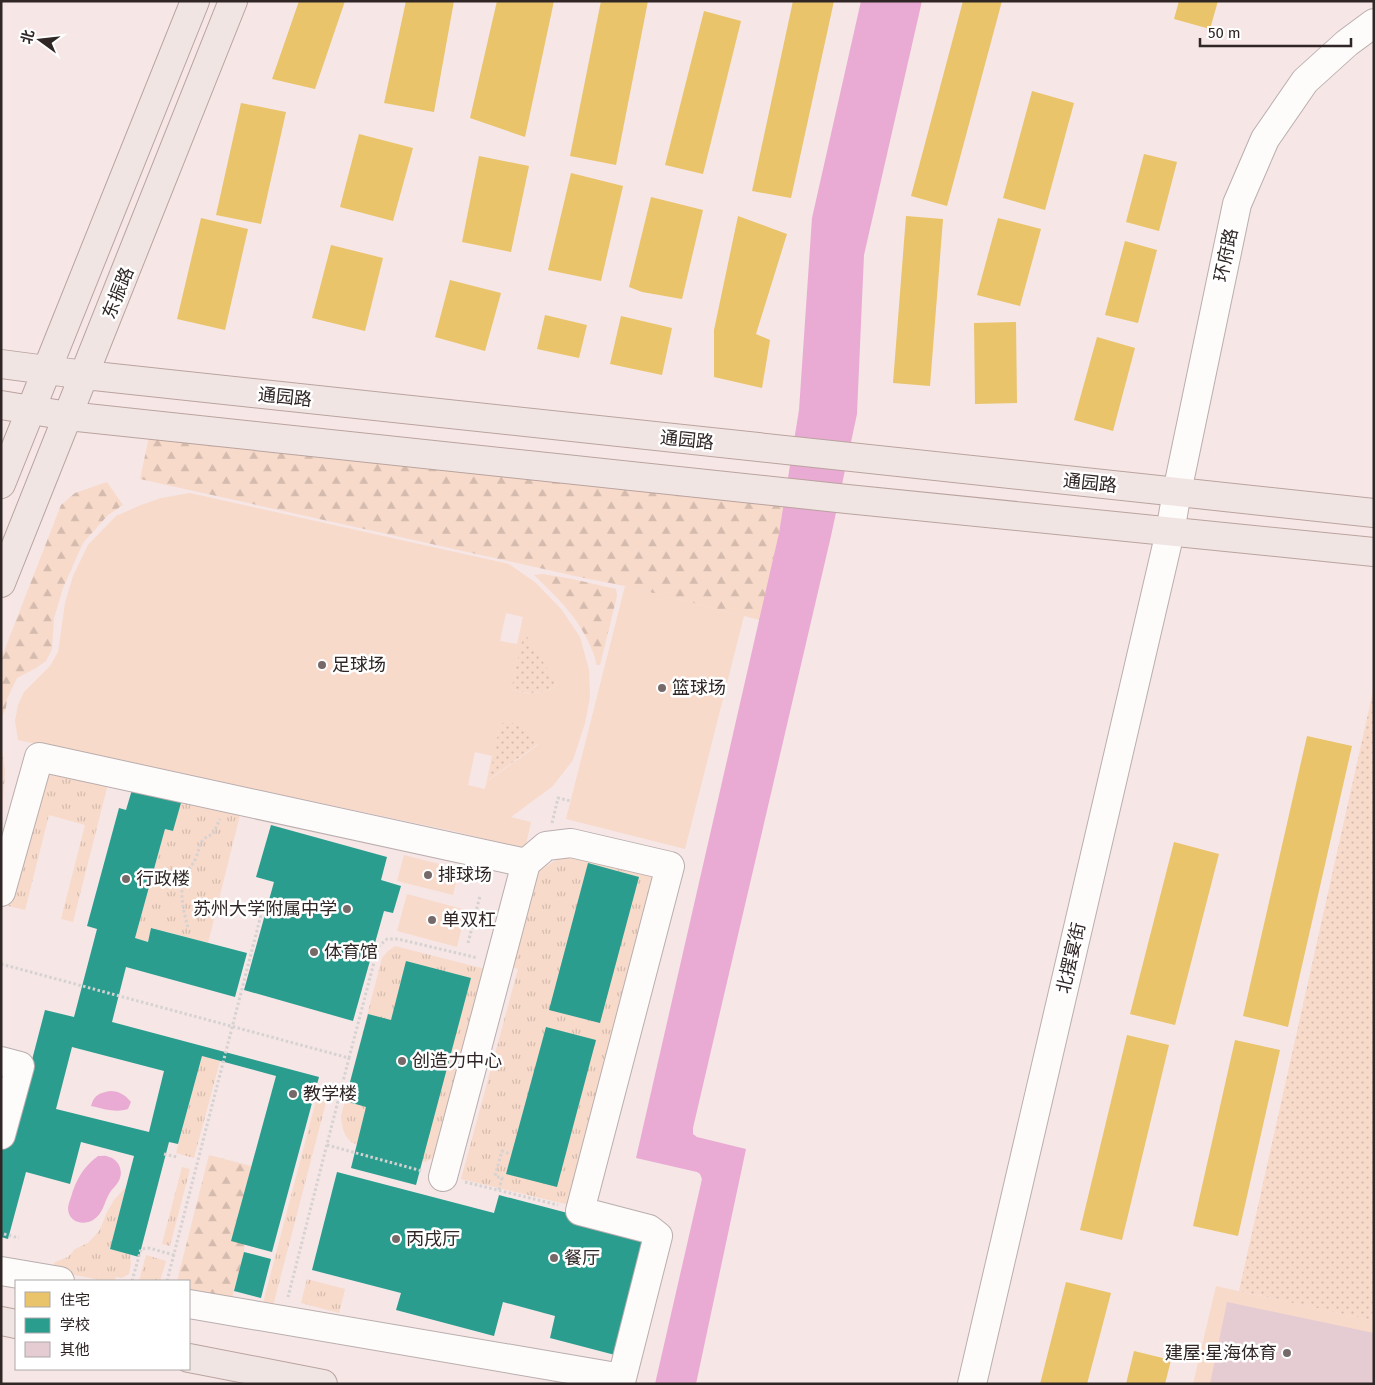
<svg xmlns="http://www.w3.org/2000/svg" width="1375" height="1385" font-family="'Fira Sans','Noto Sans SC',sans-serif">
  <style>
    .grass { fill: url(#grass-tufts) }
    .forest { fill: url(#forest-firs) }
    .park { fill: url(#park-dots) }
    .pitch { fill: #f7daca; fill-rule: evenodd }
    .water { fill: #e9abd3 }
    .homes { fill: #e9c46a }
    .schools { fill: #2a9d8f; fill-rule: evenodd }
    .building { fill: #e5ccd2 }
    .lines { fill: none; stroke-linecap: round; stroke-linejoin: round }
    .minor-casing { stroke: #baaeae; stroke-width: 30 }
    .major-casing { stroke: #baa39e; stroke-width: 30 }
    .path { stroke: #d6d2d2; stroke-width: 3; stroke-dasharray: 2.5 2.5; stroke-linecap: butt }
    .minor { stroke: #fefbfb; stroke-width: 28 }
    .major { stroke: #f0e5e3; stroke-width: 28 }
    .poi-dot { fill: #756969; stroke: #fff; stroke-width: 2 }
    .labels { text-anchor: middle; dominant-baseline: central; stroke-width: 5; stroke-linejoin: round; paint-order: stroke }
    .street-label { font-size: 18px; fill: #302626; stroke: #fff }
    .poi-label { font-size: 18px; fill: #302626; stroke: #fff; text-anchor: start }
  </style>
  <defs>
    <pattern id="grass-tufts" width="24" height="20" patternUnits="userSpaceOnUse" patternTransform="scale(1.25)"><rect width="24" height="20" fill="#f7daca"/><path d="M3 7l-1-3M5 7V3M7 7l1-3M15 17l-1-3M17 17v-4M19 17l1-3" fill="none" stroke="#d4bbad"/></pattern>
    <pattern id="forest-firs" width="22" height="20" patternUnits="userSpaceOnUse" patternTransform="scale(1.25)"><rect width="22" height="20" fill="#f7daca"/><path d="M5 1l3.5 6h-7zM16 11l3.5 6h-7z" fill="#d4bbad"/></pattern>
    <pattern id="park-dots" width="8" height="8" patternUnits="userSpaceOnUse" patternTransform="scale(1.25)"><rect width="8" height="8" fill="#f7daca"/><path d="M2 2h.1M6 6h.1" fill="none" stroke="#d4bbad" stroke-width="1.8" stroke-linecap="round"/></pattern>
  </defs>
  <rect width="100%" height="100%" fill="#f6e6e6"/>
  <!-- grass -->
  <path class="grass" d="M 44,767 L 108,784 L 73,922 L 61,919 L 85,825 L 49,815 L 25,910 L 8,906 Z
    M 183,796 L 241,811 L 208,943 L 152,928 L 148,942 L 135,938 L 165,829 L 173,831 Z
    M 573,849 L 665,871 L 578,1207 L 461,1179 L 518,969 L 503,964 L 525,880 Z
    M 395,946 L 485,969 L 436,1154 L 431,1159 L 425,1162 L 353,1143 C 344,1137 342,1128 341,1116 L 382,958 L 388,951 Z
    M 202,1056 L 220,1061 L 194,1158 L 176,1153 Z
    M 319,1089 L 329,1091 L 273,1306 L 263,1303 Z
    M 182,1167 L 190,1169 L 170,1246 L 162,1244 Z
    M 126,1187 L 110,1249 L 130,1254 L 131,1263 L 129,1274 L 122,1278 L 116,1277 L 114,1281 L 105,1281 L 50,1270 L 55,1262 L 68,1257 L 75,1249 L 88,1243 L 99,1231 L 103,1222 L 107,1212 L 114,1200 Z
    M 146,1255 L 166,1261 L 160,1281 L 139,1281 Z
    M 307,1279 L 345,1289 L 339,1313 L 301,1303 Z"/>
  <!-- forest -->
  <path class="forest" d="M 150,432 L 784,502 L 779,533 L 760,620 L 625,586 L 584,578 L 140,479 Z
    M 107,482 L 123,505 L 108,515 L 83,543 L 63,588 L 54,618 L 52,649 L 46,661 L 36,668 L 17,678 L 7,699 L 6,708 L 1,719 L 1,659 L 61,505 L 75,493 Z
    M 543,574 L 572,579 L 616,589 L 617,596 L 600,665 L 596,664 C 596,657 592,651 590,645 C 577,616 557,597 534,575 Z
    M 1,743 L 5,771 L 1,827 Z
    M 209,1155 L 251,1166 L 244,1252 L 231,1302 L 189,1295 L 189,1281 L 177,1281 Z"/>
  <!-- park -->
  <path class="park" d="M 524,631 L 558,685 C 543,695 527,694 511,689 Z
    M 1374,687 L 1374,1321 L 1239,1291 Z
    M 505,722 C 521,723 531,730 538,744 L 488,780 L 500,724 Z"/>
  <!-- pitch -->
  <path class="pitch" d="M 190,493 L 509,564 L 536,583 L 562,610 L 580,637 L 589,670 L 590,697 L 585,723 L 573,760 L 553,786 L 511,817 L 531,822 L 525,849 L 453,831 L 18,740 L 15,721 L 18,705 L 24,692 L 50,666 L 58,652 L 65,603 L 73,576 L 88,545 L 116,516 L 141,505 L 161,498 ZM 506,613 L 523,617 L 517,644 L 500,641 ZM 524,632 L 558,685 C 544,695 526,695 511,689 ZM 505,722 C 521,723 531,730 538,745 L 489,780 L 500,724 ZM 475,752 L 492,756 L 485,789 L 468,785 Z
    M 625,586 L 744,616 L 685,849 L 566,819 Z
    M 404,855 L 459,869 L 453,895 L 397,881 Z
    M 407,894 L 466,910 L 457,947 L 397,931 Z
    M 1216,1286 L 1374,1321 L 1374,1384 L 1193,1384 Z"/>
  <!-- water -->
  <path class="water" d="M 861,1 L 922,1 L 864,255 L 857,414 L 831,536 L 693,1128 L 693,1134 L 697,1137 L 746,1149 L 696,1384 L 655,1384 L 702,1179 L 700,1174 L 697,1172 L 636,1158 L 779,533 L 799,410 L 812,218 Z
    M 110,1091 C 120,1091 125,1095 131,1102 L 128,1109 C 116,1113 104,1109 91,1106 C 94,1095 99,1093 110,1091 Z
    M 98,1156 C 102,1156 106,1155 109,1157 C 118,1159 123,1170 120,1178 C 118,1185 112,1188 109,1194 C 104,1203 103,1214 93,1220 C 83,1226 68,1222 68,1208 C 68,1205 70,1200 71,1197 C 76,1180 83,1167 98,1156 Z"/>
  <!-- homes -->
  <path class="homes" d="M 299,1 L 345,1 L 315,89 L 272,79 Z
    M 406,1 L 454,1 L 434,112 L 384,103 Z
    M 497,1 L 554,1 L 525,137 L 470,118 Z
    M 601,1 L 648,1 L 616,165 L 570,156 Z
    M 793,1 L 834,1 L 791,198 L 752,191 Z
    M 963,1 L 1002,1 L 947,206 L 911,196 Z
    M 1179,1 L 1218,1 L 1210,29 L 1174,19 Z
    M 704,11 L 741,21 L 703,174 L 665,165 Z
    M 1032,91 L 1074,103 L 1045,210 L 1003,198 Z
    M 241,103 L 286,112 L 261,224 L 216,215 Z
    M 359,134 L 413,148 L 393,221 L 340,207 Z
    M 1144,154 L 1177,162 L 1159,231 L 1126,222 Z
    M 479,156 L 529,166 L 511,252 L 462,242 Z
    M 571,173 L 623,186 L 601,281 L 548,270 Z
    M 651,197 L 703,210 L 682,299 L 642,292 L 629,287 Z
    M 738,216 L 787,234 L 756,334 L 770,340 L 762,388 L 714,377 L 714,330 Z
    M 906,216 L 943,219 L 930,386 L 893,383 Z
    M 201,218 L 248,229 L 225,330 L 177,319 Z
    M 998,218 L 1041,229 L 1020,306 L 977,295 Z
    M 1125,241 L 1157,250 L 1138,323 L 1105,315 Z
    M 331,245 L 383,258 L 365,331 L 312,318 Z
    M 450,280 L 501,293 L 485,351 L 435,337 Z
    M 545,315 L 587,325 L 579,358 L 537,349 Z
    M 621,316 L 672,328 L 662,375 L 610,364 Z
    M 1016,322 L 1017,403 L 975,404 L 974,323 Z
    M 1097,337 L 1135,348 L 1113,431 L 1074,420 Z
    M 1307,736 L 1352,746 L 1288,1027 L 1243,1016 Z
    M 1174,842 L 1219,854 L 1175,1025 L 1130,1014 Z
    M 1127,1035 L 1169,1045 L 1122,1240 L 1080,1230 Z
    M 1235,1040 L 1280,1050 L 1238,1236 L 1193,1226 Z
    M 1066,1282 L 1111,1293 L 1087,1384 L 1040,1384 Z
    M 1134,1351 L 1171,1360 L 1165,1384 L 1126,1384 Z"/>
  <!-- schools -->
  <path class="schools" d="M 134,783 L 183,796 L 173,831 L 165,829 L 135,938 L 148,942 L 151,928 L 247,953 L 235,997 L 126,967 L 112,1022 L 319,1077 L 272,1252 L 231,1241 L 276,1076 L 202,1056 L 178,1144 L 169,1142 L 139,1257 L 110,1249 L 134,1156 L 81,1142 L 70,1184 L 26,1172 L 8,1239 L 1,1237 L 1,1153 L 9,1123 L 27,1079 L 45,1010 L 74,1017 L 97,929 L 87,926 L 119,808 L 126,810 ZM 72,1047 L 164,1071 L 149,1132 L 56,1109 Z
    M 271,825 L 387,857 L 381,880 L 401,886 L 393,913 L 384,911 L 353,1021 L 244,990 L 274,882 L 256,877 Z
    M 588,863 L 639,877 L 600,1023 L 549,1010 Z
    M 406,961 L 471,978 L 416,1185 L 351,1168 L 366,1107 L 345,1101 L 368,1014 L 391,1020 Z
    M 546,1027 L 596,1040 L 557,1187 L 506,1174 Z
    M 337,1172 L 494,1213 L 499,1195 L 647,1234 L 615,1355 L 550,1338 L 555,1316 L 503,1302 L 494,1336 L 396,1310 L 401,1293 L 312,1270 Z
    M 244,1252 L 271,1259 L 261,1298 L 234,1291 Z"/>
  <!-- building -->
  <path class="building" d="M 1227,1302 L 1374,1333 L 1374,1384 L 1210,1384 Z"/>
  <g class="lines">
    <defs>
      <path id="minor" d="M 1,892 L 39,757 L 526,863 L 443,1177
        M 1,1061 L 20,1066 L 1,1135
        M 1,1271 L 60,1281
        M 189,1304 L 622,1378 L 658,1236 L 649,1229 L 580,1211 L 670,866 L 571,843 L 546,846 L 526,863
        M 972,1384 L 1170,532 L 1177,492 L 1237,204 L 1265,139 L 1305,81 L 1347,43 L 1374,23"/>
      <path id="major" d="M 1,364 L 85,375 L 1374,513
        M 1,405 L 68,416 L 847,499 L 1374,552
        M 1,484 L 195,1
        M 1,583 L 233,1
        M 1,1321 L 16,1324
        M 189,1358 L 323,1384"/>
    </defs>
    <!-- minor casing -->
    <use href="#minor" class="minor-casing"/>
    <!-- major casing -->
    <use href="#major" class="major-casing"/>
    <!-- path -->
    <path class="path" d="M 552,823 L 558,798 L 571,801
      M 188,927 C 183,911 179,891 185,875 C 188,869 193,865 196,858 C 201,845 198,840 213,834 L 220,819
      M 468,943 L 480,896
      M 1,964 L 349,1058 L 288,1297
      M 349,1058 L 378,947 L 387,939 L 398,939 L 478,958
      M 327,1145 L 422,1171
      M 164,1154 L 177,1157
      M 465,1182 L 558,1205
      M 499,1190 L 502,1178 L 495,1176 L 502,1151 L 510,1154
      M 4,1234 L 19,1238
      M 132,1281 L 141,1249 L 149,1248 L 174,1255
      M 167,1281 L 263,907"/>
    <!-- minor -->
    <use href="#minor" class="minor"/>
    <!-- major -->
    <use href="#major" class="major"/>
  </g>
  <!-- markers -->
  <g class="poi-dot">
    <circle cx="322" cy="665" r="5"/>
    <circle cx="662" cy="688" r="5"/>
    <circle cx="428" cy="875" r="5"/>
    <circle cx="126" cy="879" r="5"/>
    <circle cx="347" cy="909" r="5"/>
    <circle cx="432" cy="920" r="5"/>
    <circle cx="314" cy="952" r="5"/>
    <circle cx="402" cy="1061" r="5"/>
    <circle cx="293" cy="1094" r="5"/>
    <circle cx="396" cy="1239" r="5"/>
    <circle cx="554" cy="1258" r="5"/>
    <circle cx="1287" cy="1353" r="5"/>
  </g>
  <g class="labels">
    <!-- street labels -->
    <g class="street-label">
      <text transform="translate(1226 255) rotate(-78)">环府路</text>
      <text transform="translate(118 293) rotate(-68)">东振路</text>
      <text transform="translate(285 397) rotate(6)">通园路</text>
      <text transform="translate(687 440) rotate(6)">通园路</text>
      <text transform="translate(1090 483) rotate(6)">通园路</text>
      <text transform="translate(1071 958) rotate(-77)">北摆宴街</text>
    </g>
    <!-- poi labels -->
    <g class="poi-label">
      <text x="332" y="665">足球场</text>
      <text x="672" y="688">篮球场</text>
      <text x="438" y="875">排球场</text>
      <text x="136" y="879">行政楼</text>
      <text x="337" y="909" text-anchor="end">苏州大学附属中学</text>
      <text x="442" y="920">单双杠</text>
      <text x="324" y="952">体育馆</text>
      <text x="412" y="1061">创造力中心</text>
      <text x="303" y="1094">教学楼</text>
      <text x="406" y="1239">丙戌厅</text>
      <text x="564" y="1258">餐厅</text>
      <text x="1277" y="1353" text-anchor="end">建屋·星海体育</text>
    </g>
  </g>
  <!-- border -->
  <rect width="1375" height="1385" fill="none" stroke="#302626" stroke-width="5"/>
  <!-- legend -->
  <rect x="15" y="1280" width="175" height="90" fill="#ffffff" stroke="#aca8a8"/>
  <rect x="25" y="1292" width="25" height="15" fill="#e9c46a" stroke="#aca8a8"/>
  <text x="60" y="1305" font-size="15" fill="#302626">住宅</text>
  <rect x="25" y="1318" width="25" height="15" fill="#2a9d8f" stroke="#aca8a8"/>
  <text x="60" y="1330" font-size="15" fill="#302626">学校</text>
  <rect x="25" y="1342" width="25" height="15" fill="#e5ccd2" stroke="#aca8a8"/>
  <text x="60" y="1355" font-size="15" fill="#302626">其他</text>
  <!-- north arrow -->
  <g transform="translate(40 40) rotate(285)" stroke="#ffffff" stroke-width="4" paint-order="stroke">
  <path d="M0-4L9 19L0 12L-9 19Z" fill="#302626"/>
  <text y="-8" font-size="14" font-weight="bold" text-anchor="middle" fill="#302626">北</text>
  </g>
  <!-- scale -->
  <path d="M1200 38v8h151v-8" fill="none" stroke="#302626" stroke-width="2.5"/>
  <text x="1208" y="38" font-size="15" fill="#302626" stroke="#ffffff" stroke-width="4" paint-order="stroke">50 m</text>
</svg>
